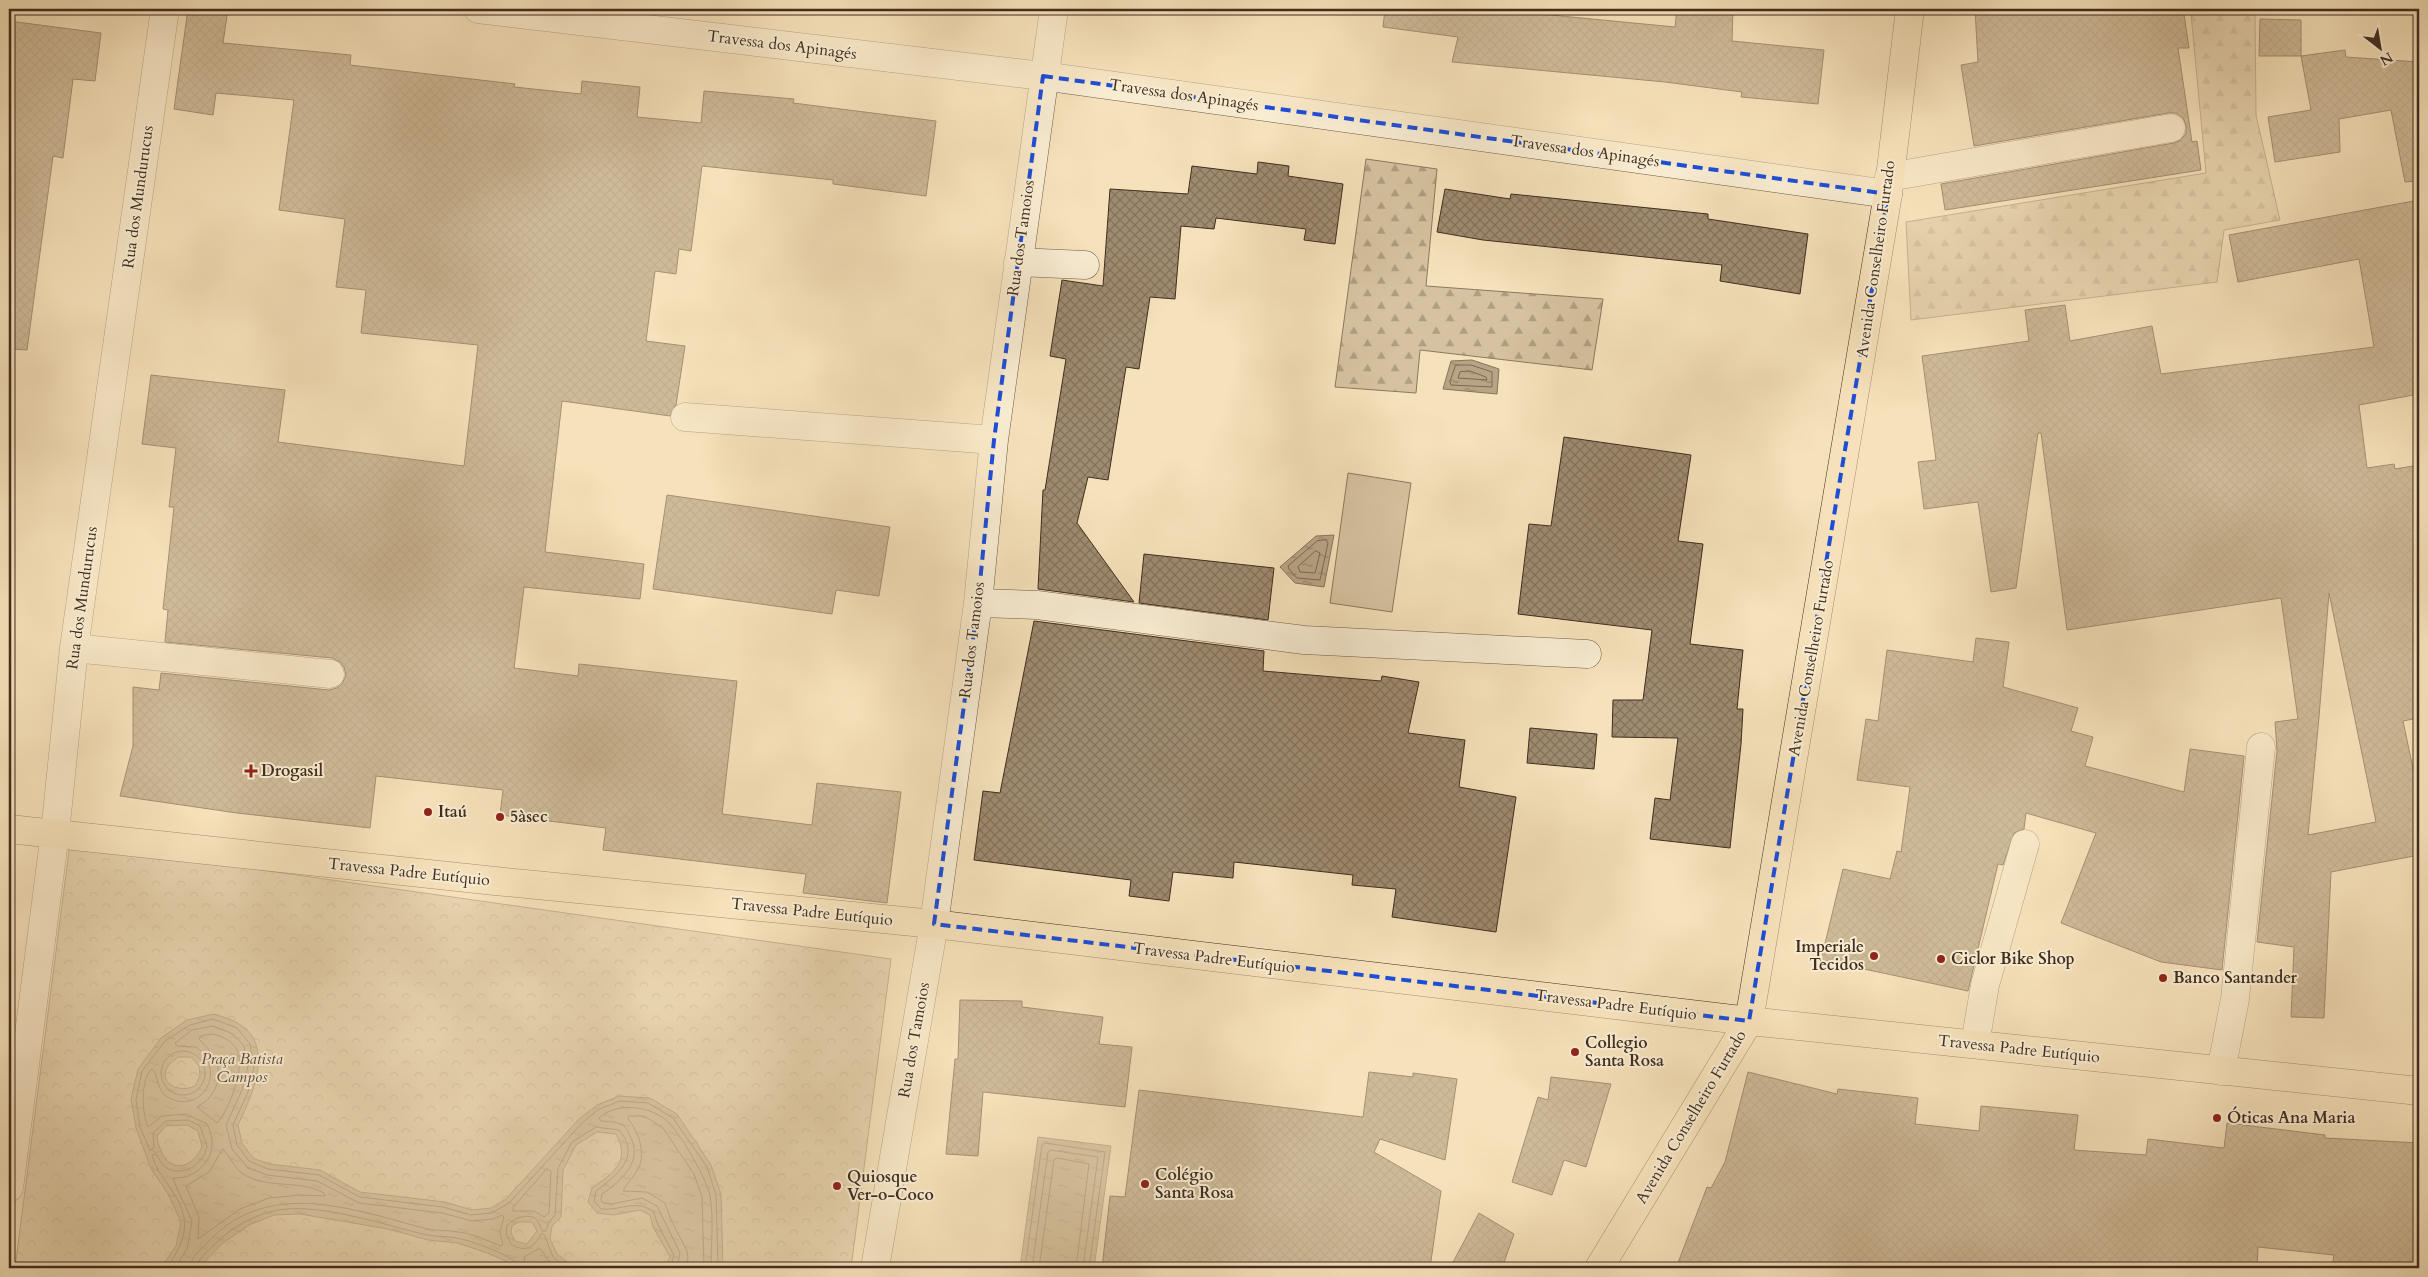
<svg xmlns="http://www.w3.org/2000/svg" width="2428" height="1277" font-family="Cardo,serif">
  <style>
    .forest { fill: url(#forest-firs); stroke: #8c7860 }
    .park { fill: url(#park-crowns); stroke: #8c7860 }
    .pitch { fill: #d6c2a0; stroke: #8c7860 }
    .water { fill: url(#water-ripples); stroke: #88745c; fill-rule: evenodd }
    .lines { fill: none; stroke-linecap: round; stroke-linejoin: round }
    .shore { stroke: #7c6852; stroke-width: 1 }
    .building { fill: url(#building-cross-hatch); stroke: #412d1f; fill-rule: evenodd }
    .minor-casing { stroke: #6e5a46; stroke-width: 29 }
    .major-casing { stroke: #412d1f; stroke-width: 29 }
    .minor { stroke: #f8ecd2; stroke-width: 28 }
    .major { stroke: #f5e1ba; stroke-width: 28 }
    .marked { fill: none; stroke: #1d4ed8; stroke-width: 4; stroke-dasharray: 10 6; stroke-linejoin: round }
    .poi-dot { fill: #8f2418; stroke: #f8ecd2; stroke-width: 2 }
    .labels { text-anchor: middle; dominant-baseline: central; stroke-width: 4; stroke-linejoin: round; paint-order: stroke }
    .street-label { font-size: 16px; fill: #412d1f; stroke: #f8ecd2 }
    .poi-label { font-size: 16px; font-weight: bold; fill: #412d1f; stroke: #f8ecd2; text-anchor: start }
    .park-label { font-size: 16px; font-style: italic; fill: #5f4b39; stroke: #f8ecd2 }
  </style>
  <defs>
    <pattern id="forest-firs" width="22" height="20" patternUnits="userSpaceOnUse" patternTransform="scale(1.25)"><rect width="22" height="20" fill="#d6c2a0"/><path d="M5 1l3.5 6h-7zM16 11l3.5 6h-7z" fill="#af9e82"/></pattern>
    <pattern id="park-crowns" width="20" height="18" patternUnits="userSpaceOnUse" patternTransform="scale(1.25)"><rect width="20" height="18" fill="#d6c2a0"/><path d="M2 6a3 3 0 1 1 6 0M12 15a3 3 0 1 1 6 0" fill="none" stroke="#af9e82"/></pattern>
    <pattern id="water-ripples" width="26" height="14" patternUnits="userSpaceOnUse" patternTransform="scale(1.25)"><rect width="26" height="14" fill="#b8a485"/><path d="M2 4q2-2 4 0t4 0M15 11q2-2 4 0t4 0" fill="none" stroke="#97866c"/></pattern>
    <pattern id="building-cross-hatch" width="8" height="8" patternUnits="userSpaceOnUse" patternTransform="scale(1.25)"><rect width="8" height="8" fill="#9f8b70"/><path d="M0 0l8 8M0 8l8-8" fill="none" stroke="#83725b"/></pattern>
  </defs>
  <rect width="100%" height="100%" fill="#f5e1ba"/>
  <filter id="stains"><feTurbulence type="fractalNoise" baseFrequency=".004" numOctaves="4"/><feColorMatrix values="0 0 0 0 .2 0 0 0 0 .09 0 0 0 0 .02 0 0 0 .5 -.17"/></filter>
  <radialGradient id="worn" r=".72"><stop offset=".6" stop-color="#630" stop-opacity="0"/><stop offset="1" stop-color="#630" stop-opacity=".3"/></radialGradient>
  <!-- forest -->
  <path class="forest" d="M 2255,13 L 2256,115 L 2280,220 L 2224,230 L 2217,282 L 1911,320 L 1906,222 L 2206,173 L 2191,14 Z
    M 1366,159 L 1437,169 L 1426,286 L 1603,299 L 1592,370 L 1420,350 L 1416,393 L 1335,387 Z"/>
  <!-- park -->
  <path class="park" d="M 70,843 L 891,959 L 851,1268 L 15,1268 Z"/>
  <!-- pitch -->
  <path class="pitch" d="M 1348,473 L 1411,483 L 1392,612 L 1330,603 Z"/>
  <!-- water -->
  <path class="water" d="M 1472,360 L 1499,369 L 1497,394 L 1443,389 L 1451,361 Z
    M 1334,535 L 1324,587 L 1295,583 L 1280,567 L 1316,536 Z
    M 214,1014 C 222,1017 232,1019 239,1024 C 276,1046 251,1097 238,1125 L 242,1143 L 253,1158 L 269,1164 L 320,1170 L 360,1192 L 445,1202 L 472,1210 L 491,1208 L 505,1200 L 579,1119 L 597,1105 L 619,1096 L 650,1098 L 677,1114 L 711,1165 L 721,1194 L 723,1268 L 665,1268 L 670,1257 L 653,1227 L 650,1215 L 640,1210 L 613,1215 L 597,1213 L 588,1202 L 592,1188 C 613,1173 631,1162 616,1134 L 597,1132 L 576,1145 L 563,1170 L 561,1217 L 552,1226 L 550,1239 L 557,1254 L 575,1268 L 520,1268 L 490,1254 L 458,1243 L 428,1240 L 388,1229 L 300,1214 L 274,1215 L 249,1225 L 223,1243 L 199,1268 L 161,1268 L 176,1246 L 181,1222 L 167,1192 L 151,1169 L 136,1128 L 131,1099 L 138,1069 L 161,1038 L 187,1020 ZM 178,1057 L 191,1057 L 199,1066 L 200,1076 L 195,1086 C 177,1094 158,1082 168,1066 C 170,1063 175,1060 178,1057 ZM 187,1125 L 198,1131 L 202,1147 C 186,1178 161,1168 157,1136 L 166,1126 ZM 519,1222 L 532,1222 L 537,1231 L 527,1244 L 515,1241 L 511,1233 L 512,1226 Z
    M 1038,1137 L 1111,1146 L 1094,1268 L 1020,1268 Z"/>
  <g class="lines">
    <!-- shore -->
    <path class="shore" d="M 1456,365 L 1471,365 L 1492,372 L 1492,387 L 1451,385 L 1450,382 Z
      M 1470,371 L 1486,377 L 1487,380 L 1458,378 L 1460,372 Z
      M 1326,540 L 1328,543 L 1320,580 L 1297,578 L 1289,569 L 1288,566 L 1317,541 Z
      M 1316,551 L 1320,553 L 1315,573 L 1300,572 L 1298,567 Z
      M 213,1034 C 222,1037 230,1039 236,1048 C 247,1064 229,1111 217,1123 L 197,1107 C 201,1104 206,1102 209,1098 C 228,1074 216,1056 199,1039 L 201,1036 Z
      M161 1073a22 22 0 1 1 44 0a22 22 0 1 1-44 0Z
      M 223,1149 C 230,1156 234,1168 242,1173 C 266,1190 300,1179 324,1193 L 325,1196 L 300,1195 L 269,1198 L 240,1209 L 198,1239 L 199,1217 L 186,1186 L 209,1172 Z
      M 547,1169 L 551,1171 L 549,1213 L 544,1217 L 534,1211 L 513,1211 L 513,1208 Z
      M 167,1268 C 188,1237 192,1218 169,1186 C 162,1176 155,1167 152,1155 L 156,1154 C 159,1158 161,1164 165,1167 C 182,1178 204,1165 207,1146 L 200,1126 L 188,1120 L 166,1121 L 153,1133 L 154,1148 L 150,1150 L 140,1127 L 136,1100 L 142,1071 L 165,1041 L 190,1025 L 213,1019 L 237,1028 L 250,1044 L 254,1067 L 248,1092 L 233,1125 L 237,1145 L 249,1161 L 268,1169 L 319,1175 L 360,1197 L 443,1207 L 471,1215 L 492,1213 L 509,1203 L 582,1123 L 599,1109 L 620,1101 L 648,1103 L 673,1118 L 707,1167 L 716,1195 L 718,1268
      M 175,1268 L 187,1249 L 192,1221 L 173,1179 C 178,1177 183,1178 188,1176 C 211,1166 218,1145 207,1124 L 186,1114 L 162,1116 L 148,1127 C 142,1114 140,1079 152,1069 C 159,1075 156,1089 166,1096 C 200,1118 229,1071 196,1047 L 177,1046 L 175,1043 L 192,1030 L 213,1026 L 233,1034 L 244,1046 L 248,1066 L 242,1090 L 226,1125 L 232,1149 L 248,1168 L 267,1175 L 317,1181 L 359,1203 L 442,1213 L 472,1221 L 493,1219 L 502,1215 L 504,1217 L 500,1232 L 503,1244 L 501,1246 C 488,1241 472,1233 458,1232 C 448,1230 437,1231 427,1229 C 355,1210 269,1177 209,1241 C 202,1249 190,1257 190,1268
      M 196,1268 C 197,1260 208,1251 214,1245 C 229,1229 252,1216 273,1211 C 316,1201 384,1225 427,1235 C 437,1237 447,1236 457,1238 C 469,1240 519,1257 520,1268
      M 526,1268 L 524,1257 L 540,1248 L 549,1261 L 557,1268
      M 567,1268 L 553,1257 L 544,1234 L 541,1234 C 534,1248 525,1253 511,1244 L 506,1234 L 507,1226 C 512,1218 530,1212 537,1220 C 539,1223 541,1228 542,1231 L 546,1231 L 548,1224 L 555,1215 L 558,1168 L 572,1142 L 596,1127 L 619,1130 C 642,1156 617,1175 596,1191 L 594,1201 L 601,1209 C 621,1211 633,1199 653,1211 L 658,1225 L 674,1255 L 670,1268
      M 677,1268 L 680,1253 L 657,1206 L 642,1198 L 611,1204 L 603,1203 L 601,1200 L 602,1194 C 621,1181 644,1161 630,1136 C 628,1131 626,1126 620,1124 C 615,1121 607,1122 601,1121 L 599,1118 C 617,1101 653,1106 669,1123 C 681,1135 707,1179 710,1196 C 714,1219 711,1245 711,1268
      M 685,1268 L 688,1259 L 687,1251 L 671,1220 L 665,1203 L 647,1192 L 623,1191 C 626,1184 633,1178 637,1171 C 647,1155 639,1132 628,1119 L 629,1116 L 644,1116 L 663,1128 L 694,1174 L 702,1197 L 704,1268
      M 1025,1268 L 1042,1145 L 1045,1143 L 1105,1152 L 1089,1268
      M 1032,1268 L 1048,1152 L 1050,1150 L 1098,1157 L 1083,1268
      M 1039,1268 L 1054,1160 L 1057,1158 L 1089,1164 L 1076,1268"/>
  </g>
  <!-- building -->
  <path class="building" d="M 188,9 L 228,9 L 223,43 L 351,55 L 350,65 L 515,84 L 514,87 L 581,94 L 582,81 L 640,87 L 637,117 L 701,123 L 704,91 L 794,99 L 793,103 L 936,121 L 926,196 L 833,184 L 833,180 L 702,166 L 691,251 L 679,249 L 676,274 L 655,271 L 646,341 L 685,346 L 676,405 L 670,416 L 562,401 L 545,552 L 644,564 L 640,599 L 524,587 L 514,668 L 578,676 L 579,664 L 737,681 L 722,814 L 812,825 L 817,783 L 901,792 L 887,903 L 803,893 L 806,874 L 603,850 L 606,828 L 500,815 L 503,790 L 376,776 L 370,828 L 237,813 L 120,796 L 133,746 L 133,687 L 159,690 L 161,673 L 329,690 L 337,688 L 342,684 L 346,675 L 344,667 L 340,662 L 332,658 L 165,642 L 168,610 L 163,609 L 174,507 L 169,507 L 176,448 L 142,444 L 151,375 L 285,390 L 278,442 L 464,466 L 478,345 L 361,333 L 366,290 L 336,287 L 345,219 L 279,210 L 294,100 L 216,93 L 213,115 L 174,109 Z
    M 1385,9 L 1488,9 L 1675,27 L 1677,9 L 1733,9 L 1732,41 L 1824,50 L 1818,104 L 1741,97 L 1742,92 L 1665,82 L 1452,62 L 1458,37 L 1383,27 Z
    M 1975,9 L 2121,9 L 2184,14 L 2189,48 L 2178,48 L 2192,142 L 2197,141 L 2201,170 L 1945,210 L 1941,184 L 2174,143 L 2181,140 L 2186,133 L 2186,125 L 2183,118 L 2176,113 L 2168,113 L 1974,146 L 1961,65 L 1978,62 Z
    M 2260,19 L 2301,20 L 2301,56 L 2259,56 Z
    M 9,21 L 101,33 L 95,81 L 73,79 L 63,158 L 53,156 L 27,350 L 9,349 Z
    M 2345,50 L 2346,57 L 2419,62 L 2419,181 L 2405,182 L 2391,110 L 2339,119 L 2340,152 L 2275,162 L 2268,117 L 2311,110 L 2301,56 Z
    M 1258,162 L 1289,166 L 1288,176 L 1343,184 L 1335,244 L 1304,240 L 1306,229 L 1216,218 L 1214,229 L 1181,226 L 1175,299 L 1150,297 L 1139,369 L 1126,367 L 1108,480 L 1088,477 L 1077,523 L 1134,602 L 1038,589 L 1043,490 L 1045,490 L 1066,359 L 1050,356 L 1062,280 L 1103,286 L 1110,189 L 1188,194 L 1192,166 L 1257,174 Z
    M 1445,189 L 1510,199 L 1511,194 L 1708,214 L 1708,219 L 1808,234 L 1800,294 L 1720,281 L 1722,265 L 1483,240 L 1437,232 Z
    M 2419,200 L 2419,394 L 2359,405 L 2367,468 L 2394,464 L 2395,469 L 2419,465 L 2419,718 L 2403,721 L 2415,778 L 2419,776 L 2419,855 L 2331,872 L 2324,1018 L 2291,1017 L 2294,947 L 2257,942 L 2277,751 L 2275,722 L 2298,719 L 2281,598 L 2067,630 L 2041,433 L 2038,433 L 2016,588 L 1991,592 L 1978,502 L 1924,509 L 1918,462 L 1936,460 L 1922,356 L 2029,341 L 2025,310 L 2065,305 L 2070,341 L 2152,326 L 2161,374 L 2374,347 L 2359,259 L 2238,282 L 2229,235 ZM 2329,593 L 2376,822 L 2308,835 L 2319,717 Z
    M 1564,437 L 1691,455 L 1678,541 L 1703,544 L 1690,644 L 1743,650 L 1737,709 L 1743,709 L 1741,744 L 1730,848 L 1650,839 L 1655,798 L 1670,800 L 1678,738 L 1612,737 L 1613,700 L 1643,700 L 1652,630 L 1518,614 L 1529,524 L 1551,526 Z
    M 667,495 L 890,527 L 879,596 L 836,590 L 832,614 L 653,589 Z
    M 1144,554 L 1274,568 L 1268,620 L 1139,603 Z
    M 1034,621 L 1264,651 L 1263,671 L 1381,681 L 1382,676 L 1419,682 L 1408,733 L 1465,740 L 1459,787 L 1516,797 L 1496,932 L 1392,917 L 1396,889 L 1352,885 L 1353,875 L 1234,862 L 1233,878 L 1173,872 L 1169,901 L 1129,896 L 1131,880 L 974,860 L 983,791 L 1000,793 Z
    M 1976,638 L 2009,642 L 2003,687 L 2078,708 L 2071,731 L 2093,737 L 2085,766 L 2184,792 L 2190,749 L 2244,756 L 2222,970 L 2161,962 L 2061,923 L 2096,833 L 2026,813 L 2024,829 L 2014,833 L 2003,865 L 1998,864 L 1968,991 L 1821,960 L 1843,869 L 1890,879 L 1897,851 L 1901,852 L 1910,787 L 1857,780 L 1866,719 L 1878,721 L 1887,650 L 1973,662 Z
    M 1530,728 L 1597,734 L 1594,769 L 1527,763 Z
    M 960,1000 L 1022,1001 L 1022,1007 L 1103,1017 L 1099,1044 L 1132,1047 L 1125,1107 L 983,1092 L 978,1156 L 946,1154 L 955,1059 L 958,1059 Z
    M 1369,1072 L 1413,1077 L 1413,1073 L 1457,1079 L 1445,1160 L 1380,1139 L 1374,1152 L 1441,1191 L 1430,1268 L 1102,1268 L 1110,1196 L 1125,1197 L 1139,1090 L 1363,1117 Z
    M 1748,1072 L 1837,1094 L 1838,1089 L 1918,1098 L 1915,1124 L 1979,1131 L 1981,1106 L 2078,1115 L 2074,1150 L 2146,1155 L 2148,1139 L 2224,1148 L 2227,1123 L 2325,1135 L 2325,1138 L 2419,1143 L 2419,1268 L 2332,1268 L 2334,1255 L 2258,1247 L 2257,1268 L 1676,1268 L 1707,1187 L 1711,1188 L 1725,1162 Z
    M 1551,1077 L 1611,1084 L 1586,1167 L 1564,1160 L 1552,1195 L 1512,1182 L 1538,1097 L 1548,1100 Z
    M 1479,1213 L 1514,1234 L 1502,1268 L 1450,1268 Z"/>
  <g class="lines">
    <defs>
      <path id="minor" d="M 478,9 L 1043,76 L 1888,194
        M 1889,177 L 2171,128
        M 1018,262 L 1085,265
        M 685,417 L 994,440
        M 978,603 L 1037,605 L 1304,640 L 1587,654
        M 74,648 L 330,674
        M 1975,1044 L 1985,985 L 2025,844
        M 2221,1071 L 2235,999 L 2261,747
        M 9,1188 L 55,833 L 74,648 L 165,9
        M 875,1268 L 934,924 L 978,603 L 994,440 L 1054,9"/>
      <path id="major" d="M 9,829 L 495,881 L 934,924 L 1749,1021 L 2419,1091
        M 1599,1268 L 1749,1021 L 1888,194 L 1910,9"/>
    </defs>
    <!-- minor casing -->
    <use href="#minor" class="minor-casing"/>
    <!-- major casing -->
    <use href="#major" class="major-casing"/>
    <!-- minor -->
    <use href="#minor" class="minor"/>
    <!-- major -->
    <use href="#major" class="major"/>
  </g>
  <!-- marked area -->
  <path d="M0 0H2428V1277H0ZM 1043,76 L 1888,194 L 1749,1021 L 934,924 L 978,603 L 994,440 Z" fill="#f5e1ba" fill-opacity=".55" fill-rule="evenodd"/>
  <path class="marked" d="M 1043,76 L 1888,194 L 1749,1021 L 934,924 L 978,603 L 994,440 Z"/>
  <!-- markers -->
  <g class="poi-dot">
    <path d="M248.5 763.5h5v5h5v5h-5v5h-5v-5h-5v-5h5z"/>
    <circle cx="428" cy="812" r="5"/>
    <circle cx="500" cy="817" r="5"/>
    <circle cx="1874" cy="956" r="5"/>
    <circle cx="1941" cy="959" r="5"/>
    <circle cx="2163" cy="978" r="5"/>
    <circle cx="1575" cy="1052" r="5"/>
    <circle cx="2217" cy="1118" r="5"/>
    <circle cx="1145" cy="1184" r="5"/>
    <circle cx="837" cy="1186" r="5"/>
  </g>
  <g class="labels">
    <!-- street labels -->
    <g class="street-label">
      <text transform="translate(782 45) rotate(7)">Travessa dos Apinagés</text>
      <text transform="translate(1184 95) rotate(8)">Travessa dos Apinagés</text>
      <text transform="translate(1585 151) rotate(8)">Travessa dos Apinagés</text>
      <text transform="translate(138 197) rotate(-82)">Rua dos Mundurucus</text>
      <text transform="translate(1021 238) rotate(-82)">Rua dos Tamoios</text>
      <text transform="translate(1876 259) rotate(-82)">Avenida Conselheiro Furtado</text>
      <text transform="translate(82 598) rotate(-82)">Rua dos Mundurucus</text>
      <text transform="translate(972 640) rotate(-83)">Rua dos Tamoios</text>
      <text transform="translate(1811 658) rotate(-80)">Avenida Conselheiro Furtado</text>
      <text transform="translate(409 872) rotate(6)">Travessa Padre Eutíquio</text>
      <text transform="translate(812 912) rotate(6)">Travessa Padre Eutíquio</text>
      <text transform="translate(1214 958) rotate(7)">Travessa Padre Eutíquio</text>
      <text transform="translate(1616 1005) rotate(7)">Travessa Padre Eutíquio</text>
      <text transform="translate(914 1040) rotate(-80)">Rua dos Tamoios</text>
      <text transform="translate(2019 1049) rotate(6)">Travessa Padre Eutíquio</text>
      <text transform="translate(1691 1117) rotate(-59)">Avenida Conselheiro Furtado</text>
    </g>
    <!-- poi labels -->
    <g class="poi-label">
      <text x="261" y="771">Drogasil</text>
      <text x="438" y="812">Itaú</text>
      <text x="510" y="817">5àsec</text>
      <text x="1864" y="947" text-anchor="end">Imperiale<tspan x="1864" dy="18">Tecidos</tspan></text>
      <text x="1951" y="959">Ciclor Bike Shop</text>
      <text x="2173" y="978">Banco Santander</text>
      <text x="1585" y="1043">Collegio<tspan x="1585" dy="18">Santa Rosa</tspan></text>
      <text x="2227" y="1118">Óticas Ana Maria</text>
      <text x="1155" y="1175">Colégio<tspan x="1155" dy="18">Santa Rosa</tspan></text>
      <text x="847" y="1177">Quiosque<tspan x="847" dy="18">Ver-o-Coco</tspan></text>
    </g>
    <!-- park labels -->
    <g class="park-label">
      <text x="242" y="1059">Praça Batista<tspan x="242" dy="18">Campos</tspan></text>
    </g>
  </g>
  <!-- margin -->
  <rect width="2428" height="1277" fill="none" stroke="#f5e1ba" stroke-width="30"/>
  <rect x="10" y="10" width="2408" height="1257" fill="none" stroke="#412d1f" stroke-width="2.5"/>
  <rect x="15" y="15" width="2398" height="1247" fill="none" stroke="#412d1f"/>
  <!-- north arrow -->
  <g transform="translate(2380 48) rotate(149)" stroke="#f8ecd2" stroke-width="4" paint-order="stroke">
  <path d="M0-4L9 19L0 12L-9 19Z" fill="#412d1f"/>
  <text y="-8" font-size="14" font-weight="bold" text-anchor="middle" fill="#412d1f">N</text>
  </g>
  <rect width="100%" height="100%" filter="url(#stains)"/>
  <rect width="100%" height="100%" fill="url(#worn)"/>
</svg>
